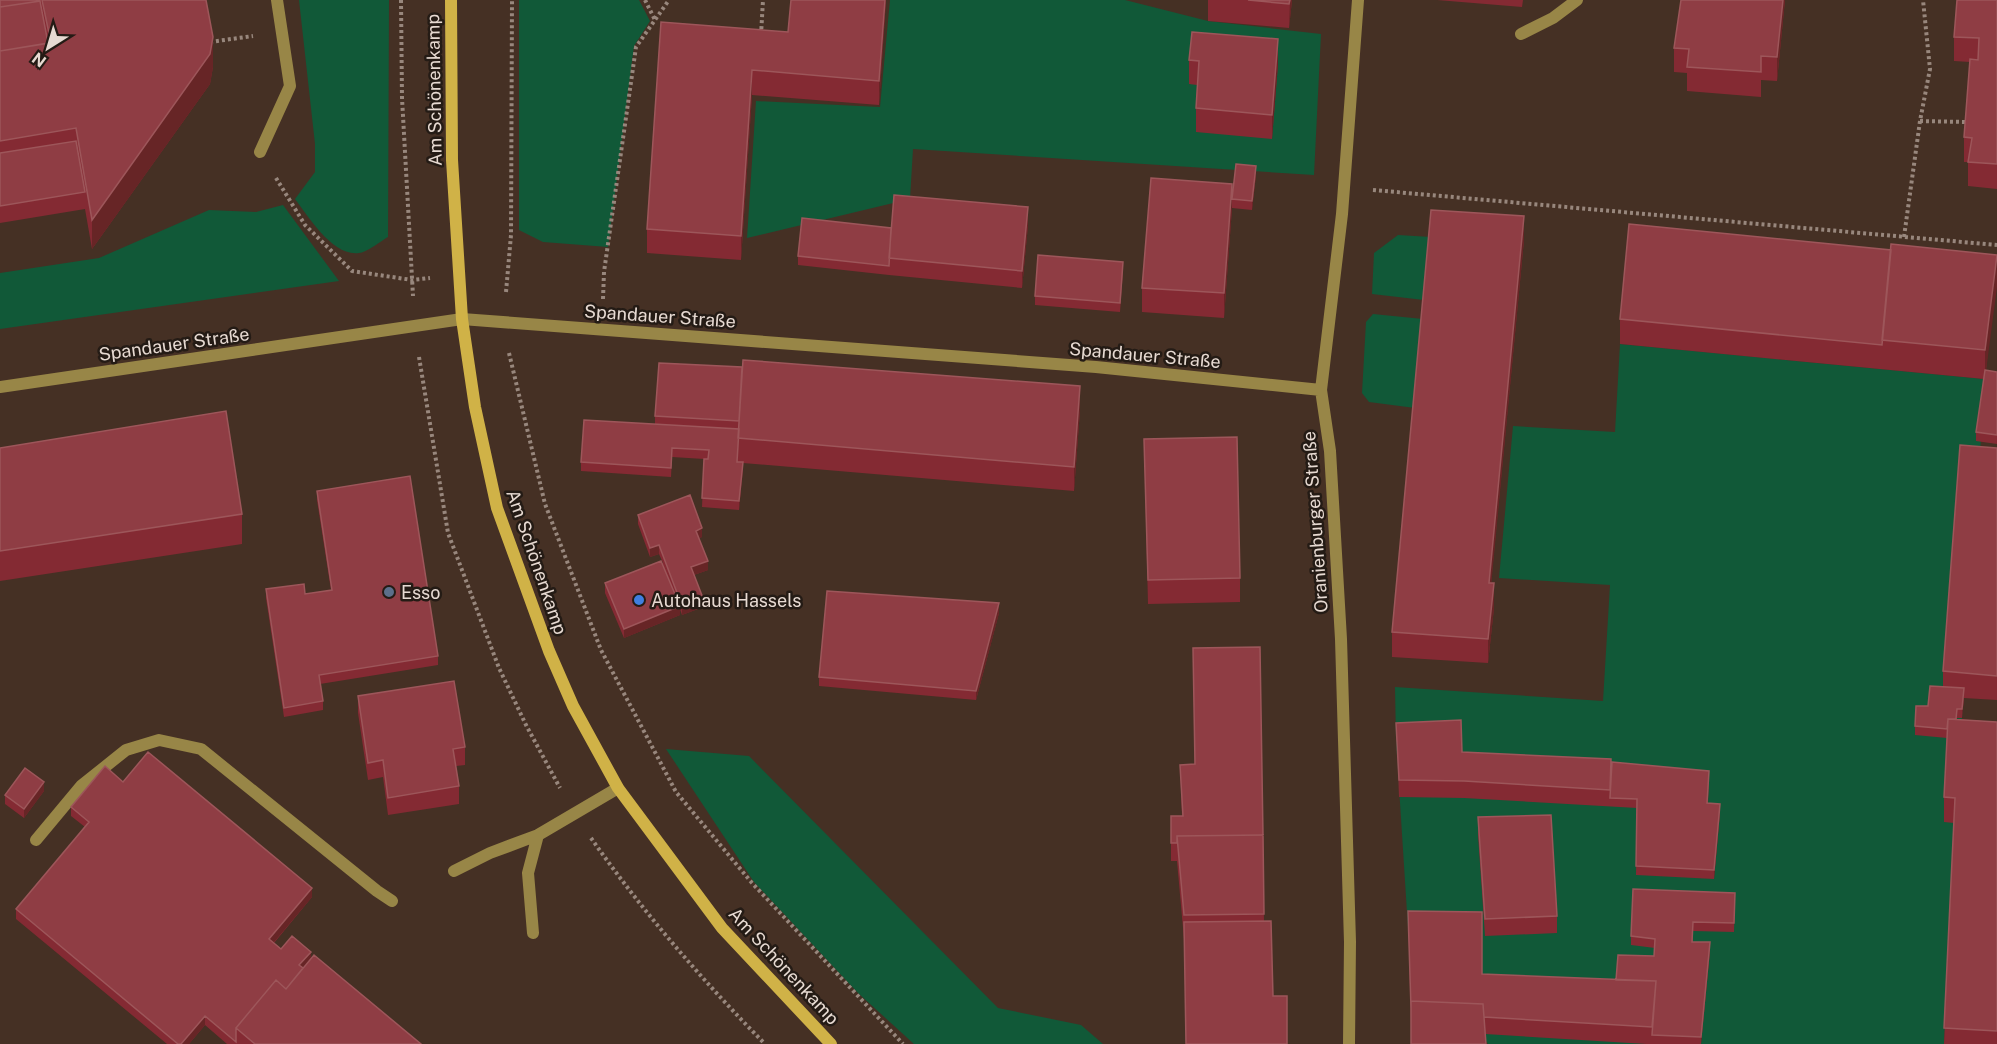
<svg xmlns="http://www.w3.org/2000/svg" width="1997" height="1044" font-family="'Public Sans',sans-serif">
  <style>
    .green { fill: #115938 }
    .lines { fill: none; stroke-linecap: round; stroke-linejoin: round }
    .path { stroke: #98877d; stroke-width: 4; stroke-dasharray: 3 3; stroke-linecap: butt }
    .lane { stroke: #988647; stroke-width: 12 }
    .street { stroke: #988647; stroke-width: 12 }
    .secondary { stroke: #d0b247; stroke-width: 12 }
    .wall { fill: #842a33 }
    .shaded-wall { fill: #672526 }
    .building { fill: #8f3d44; stroke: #9d565a; stroke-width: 1.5 }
    .service-dot { fill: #5c6f8a; stroke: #241b15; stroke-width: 2 }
    .shop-dot { fill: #3f7fe0; stroke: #241b15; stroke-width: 2 }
    .labels { text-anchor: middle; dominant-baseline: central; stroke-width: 5; stroke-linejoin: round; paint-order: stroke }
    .street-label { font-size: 18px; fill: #e7dad2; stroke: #241b15 }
    .poi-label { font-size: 18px; fill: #e7dad2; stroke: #241b15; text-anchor: start }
  </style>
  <rect width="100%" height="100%" fill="#453024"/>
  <!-- green -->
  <path class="green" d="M 299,0 L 389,0 L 388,237 C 381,241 366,253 359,253 C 333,257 308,216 295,199 L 315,172 L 315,144 Z
    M 519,0 L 639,0 L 650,21 L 634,46 L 608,247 L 543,242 L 519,230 Z
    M 890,0 L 1125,0 L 1208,21 L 1321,34 L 1314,175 L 913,149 L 910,199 L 747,238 L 756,101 L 880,107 Z
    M 283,205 L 339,281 L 0,329 L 0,273 L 99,258 L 209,210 L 256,212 Z
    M 1398,235 L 1431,237 L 1424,300 L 1372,294 L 1374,253 Z
    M 1373,314 L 1423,319 L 1415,408 L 1369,402 L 1362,393 L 1366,322 Z
    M 1620,344 L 1985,379 L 1962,718 L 1944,1044 L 1488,1044 L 1408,928 L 1396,740 L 1395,687 L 1603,701 L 1610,585 L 1499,578 L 1513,426 L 1615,432 Z
    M 666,749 L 749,756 L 998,1008 L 1081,1025 L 1103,1044 L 914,1044 L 858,993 L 754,882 Z"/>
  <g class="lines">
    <!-- path -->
    <path class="path" d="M 401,0 L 402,98 L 413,296
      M 645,0 L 655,20
      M 761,35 L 763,0
      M 210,42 L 253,36
      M 1920,121 L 1967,122
      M 276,178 L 305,225 L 352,271 L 412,280 L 430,278
      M 1373,190 L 1997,245
      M 1904,237 L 1920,121 L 1930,69 L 1923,0
      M 506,292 L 511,235 L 512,0
      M 603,299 L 604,272 L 636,47 L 669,0
      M 509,353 L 545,504 L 601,650 L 676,792 L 752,883 L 903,1044
      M 419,357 L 448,533 L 499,668 L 526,725 L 560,788
      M 591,838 C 643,912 702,980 765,1044"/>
    <!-- lane -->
    <path class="lane" d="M 1521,34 L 1553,18 L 1577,0
      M 260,152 L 290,86 L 277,0
      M 36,840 L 81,786 L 126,750 L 159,740 L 201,749 L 377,891 L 392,901
      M 454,871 L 490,853 L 538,835 L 618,788
      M 533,933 L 528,873 L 538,835"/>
    <!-- street -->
    <path class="street" d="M 0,387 L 462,319 L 1096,367 L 1321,390
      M 1349,1044 L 1350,942 L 1341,639 L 1330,451 L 1321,390 L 1342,214 L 1358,0"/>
    <!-- secondary -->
    <path class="secondary" d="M 451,0 L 452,160 L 462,319 L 475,407 L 497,508 L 549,651 L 573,706 L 618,788 L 722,928 L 831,1044"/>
  </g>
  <!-- wall -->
  <path class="wall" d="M 0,0 L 206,0 L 213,67 L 210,84 L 92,249 L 85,209 L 0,223 Z
    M 791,0 L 886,0 L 879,105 L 752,95 L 741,260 L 647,253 L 647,229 L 661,22 L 788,32 Z
    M 1208,0 L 1292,0 L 1289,28 L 1208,21 Z
    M 1437,0 L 1523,0 L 1522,7 Z
    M 1785,0 L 1777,81 L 1761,80 L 1761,97 L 1687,91 L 1687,73 L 1674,72 L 1674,48 Z
    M 1997,0 L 1997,189 L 1968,186 L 1968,162 L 1964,162 L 1964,137 L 1970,62 L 1954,61 L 1954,37 Z
    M 1189,60 L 1278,64 L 1272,139 L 1196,132 L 1196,108 L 1197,85 L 1189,84 Z
    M 1256,175 L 1252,210 L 1232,208 L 1232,199 Z
    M 1232,208 L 1224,318 L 1142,312 L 1142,288 Z
    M 1028,225 L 1022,288 L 889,275 L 798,265 L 798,256 L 891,228 Z
    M 1524,240 L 1491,583 L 1494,608 L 1488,663 L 1392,657 L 1392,632 Z
    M 1891,250 L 1997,255 L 1986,370 L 1997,372 L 1997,444 L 1976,441 L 1976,432 L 1984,379 L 1620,344 L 1620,319 Z
    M 1123,271 L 1120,312 L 1035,305 L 1035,296 Z
    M 1080,410 L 1074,491 L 743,463 L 739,510 L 702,507 L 704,459 L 672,457 L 671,477 L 581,471 L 581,462 L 655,424 L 655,416 Z
    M 1144,439 L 1240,578 L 1240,602 L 1148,604 Z
    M 0,448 L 242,514 L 242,544 L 0,581 Z
    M 1997,448 L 1997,700 L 1964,698 L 1962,718 L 1957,718 L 1957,719 L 1997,722 L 1997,1044 L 1944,1044 L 1954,823 L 1944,822 L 1944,797 L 1947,738 L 1915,735 L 1915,726 L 1928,706 L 1943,687 L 1943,671 Z
    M 317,491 L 438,656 L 438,665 L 320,684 L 323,701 L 323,710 L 284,717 L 266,598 L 266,589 L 305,594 L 331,590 L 317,500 Z
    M 638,515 L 702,537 L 699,538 L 708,570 L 694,575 L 703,607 L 682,615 L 680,609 L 680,615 L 624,638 L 605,593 L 605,583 L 663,563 L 659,554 L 650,557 L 638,524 Z
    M 999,613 L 976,700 L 819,686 L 819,677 Z
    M 1260,647 L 1264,921 L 1273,996 L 1287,1044 L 1184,939 L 1177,861 L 1171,861 L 1171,816 L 1182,816 L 1180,765 L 1194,764 Z
    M 358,696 L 465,747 L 465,765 L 456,766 L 459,786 L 459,804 L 388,815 L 383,777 L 368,780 L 358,713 Z
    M 1396,723 L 1462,752 L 1611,776 L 1709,780 L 1708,803 L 1720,813 L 1714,879 L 1636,875 L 1637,808 L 1464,798 L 1399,797 Z
    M 123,782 L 312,897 L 274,943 L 281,949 L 311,959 L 421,1044 L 227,1044 L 205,1025 L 189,1044 L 167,1044 L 16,919 L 16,909 L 85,827 L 71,816 L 71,807 Z
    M 44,791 L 24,818 L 5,804 L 5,795 Z
    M 1478,817 L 1557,916 L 1557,933 L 1485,936 L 1478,835 Z
    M 1735,893 L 1734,932 L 1693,931 L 1693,942 L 1710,951 L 1701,1044 L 1646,1044 L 1485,1034 L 1411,1026 L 1408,911 L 1482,974 L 1616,980 L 1654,956 L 1655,948 L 1631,945 L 1631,936 Z"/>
  <!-- shaded-wall -->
  <path class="shaded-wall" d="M 885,0 L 886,0 L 879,105 L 879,81 Z
    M 1290,0 L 1292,0 L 1289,28 Z
    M 1783,0 L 1785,0 L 1777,81 L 1777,57 Z
    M 213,37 L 213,67 L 210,84 L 92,249 L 92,220 Z
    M 1278,39 L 1278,64 L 1272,139 L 1272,115 Z
    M 752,70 L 752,95 L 741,260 L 741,236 Z
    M 1256,166 L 1256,175 L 1252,210 L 1252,201 Z
    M 1232,184 L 1232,208 L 1224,318 L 1224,293 Z
    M 1028,207 L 1028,225 L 1022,288 L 1022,271 Z
    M 1524,216 L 1524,240 L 1489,608 L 1489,583 Z
    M 1997,257 L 1997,287 L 1985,379 L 1985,350 Z
    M 1080,386 L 1080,410 L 1074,491 L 1074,467 Z
    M 743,462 L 743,471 L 739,510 L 739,501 Z
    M 702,528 L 702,537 L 696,540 L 696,531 Z
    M 659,545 L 659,554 L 650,557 L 650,548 Z
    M 708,561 L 708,570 L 691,576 L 691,567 Z
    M 1494,583 L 1494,608 L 1488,663 L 1488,639 Z
    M 703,598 L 703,607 L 682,615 L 682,606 Z
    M 999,603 L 999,613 L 976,700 L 976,691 Z
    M 680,606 L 680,615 L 624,638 L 624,629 Z
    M 1964,688 L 1964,697 L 1962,718 L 1962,709 Z
    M 44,782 L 44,791 L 24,818 L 24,809 Z
    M 1720,804 L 1720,813 L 1714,879 L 1714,870 Z
    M 312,888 L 312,897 L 269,948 L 269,939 Z
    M 1710,942 L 1710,951 L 1701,1044 L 1701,1037 Z
    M 311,952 L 311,961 L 299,974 L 299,965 Z
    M 205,1016 L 205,1025 L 189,1044 L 181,1044 Z"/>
  <!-- building -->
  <path class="building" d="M 0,0 L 40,0 L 40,1 L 0,7 Z
    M 42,0 L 206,0 L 213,37 L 210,54 L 92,220 L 76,128 L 0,141 L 0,51 L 51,43 Z
    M 791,0 L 885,0 L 879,81 L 752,70 L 741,236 L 647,229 L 661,22 L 788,32 Z
    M 1248,0 L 1290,0 L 1289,4 Z
    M 1681,0 L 1783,0 L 1777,57 L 1761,56 L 1761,72 L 1687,67 L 1689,49 L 1674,48 Z
    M 1957,0 L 1997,0 L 1997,164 L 1968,162 L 1972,138 L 1964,137 L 1970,59 L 1978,60 L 1979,38 L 1954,37 Z
    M 40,1 L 48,43 L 0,51 L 0,7 Z
    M 1192,32 L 1278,39 L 1272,115 L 1196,108 L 1199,61 L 1189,60 Z
    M 76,141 L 85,192 L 0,206 L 0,153 Z
    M 1236,164 L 1256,166 L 1252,201 L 1232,199 Z
    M 1151,178 L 1232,184 L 1224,293 L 1142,288 Z
    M 894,195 L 1028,207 L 1022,271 L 889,258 Z
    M 1431,210 L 1524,216 L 1489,583 L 1494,583 L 1488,639 L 1392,632 Z
    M 802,218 L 891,228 L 889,266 L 798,256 Z
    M 1629,224 L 1891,250 L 1882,345 L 1620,319 Z
    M 1891,244 L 1997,255 L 1985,350 L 1882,340 Z
    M 1038,255 L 1123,262 L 1120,303 L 1035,296 Z
    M 743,360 L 1080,386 L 1074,467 L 738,438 Z
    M 659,363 L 742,367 L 739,421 L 655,416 Z
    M 1985,370 L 1997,372 L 1997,435 L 1976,432 Z
    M 226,411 L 242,514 L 0,551 L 0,448 Z
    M 584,420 L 739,429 L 737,462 L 743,462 L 739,501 L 702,498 L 704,459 L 708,459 L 709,450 L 672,448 L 671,468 L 581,462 Z
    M 1237,437 L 1240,578 L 1148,580 L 1144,439 Z
    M 1960,445 L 1997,448 L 1997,676 L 1943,671 Z
    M 410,476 L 438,656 L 319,675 L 323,701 L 284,708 L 266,589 L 304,584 L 305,594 L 332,590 L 317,491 Z
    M 690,495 L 702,528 L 696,531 L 708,561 L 691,567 L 703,598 L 682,606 L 659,545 L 650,548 L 638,515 Z
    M 661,561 L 680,606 L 624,629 L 605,583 Z
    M 827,591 L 999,603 L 976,691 L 819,677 Z
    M 1260,647 L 1263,835 L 1177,836 L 1177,843 L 1171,843 L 1171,816 L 1183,816 L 1180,765 L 1195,764 L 1193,648 Z
    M 454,681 L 465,747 L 453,749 L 459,786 L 388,798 L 383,760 L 368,763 L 358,696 Z
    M 1930,686 L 1964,688 L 1962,709 L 1957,709 L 1956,719 L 1948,719 L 1947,729 L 1915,726 L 1916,706 L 1928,706 Z
    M 1948,719 L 1997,722 L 1997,1031 L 1944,1028 L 1955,798 L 1944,797 Z
    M 1461,720 L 1462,752 L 1611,759 L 1610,790 L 1464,781 L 1399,780 L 1396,723 Z
    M 148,752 L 312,888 L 269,939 L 281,949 L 292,936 L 311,952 L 299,965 L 303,968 L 286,989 L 276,980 L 236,1028 L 236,1042 L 205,1016 L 181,1044 L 178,1044 L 16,909 L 89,822 L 71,807 L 105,766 L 123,782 Z
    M 1612,762 L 1709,771 L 1707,803 L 1720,804 L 1714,870 L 1636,866 L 1637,799 L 1610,798 Z
    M 25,768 L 44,782 L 24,809 L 5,795 Z
    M 1551,815 L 1557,916 L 1485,919 L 1478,817 Z
    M 1263,835 L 1264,914 L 1184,915 L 1177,836 Z
    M 1633,889 L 1735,893 L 1734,923 L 1693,922 L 1692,942 L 1710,942 L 1701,1037 L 1652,1035 L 1656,981 L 1616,980 L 1618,955 L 1654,956 L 1655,939 L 1631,936 Z
    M 1408,911 L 1482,912 L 1482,974 L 1656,981 L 1652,1027 L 1484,1017 L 1483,1004 L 1411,1001 L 1411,1008 Z
    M 1271,921 L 1273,996 L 1287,996 L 1287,1044 L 1186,1044 L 1184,922 Z
    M 314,955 L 421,1044 L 255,1044 L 236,1028 L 276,980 L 286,989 Z
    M 1411,1001 L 1483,1004 L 1486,1044 L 1411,1044 Z"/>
  <!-- markers -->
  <circle class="service-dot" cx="389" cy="592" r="6"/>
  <circle class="shop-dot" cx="639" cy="600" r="6"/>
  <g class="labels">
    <!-- street labels -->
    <g class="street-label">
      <text transform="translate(434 90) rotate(-91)">Am Schönenkamp</text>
      <text transform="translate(660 316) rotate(4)">Spandauer Straße</text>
      <text transform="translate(174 344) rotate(-8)">Spandauer Straße</text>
      <text transform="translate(1145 355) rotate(5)">Spandauer Straße</text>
      <text transform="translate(1315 522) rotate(-94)">Oranienburger Straße</text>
      <text transform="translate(537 562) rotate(71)">Am Schönenkamp</text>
      <text transform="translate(784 966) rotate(47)">Am Schönenkamp</text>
    </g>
    <!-- poi labels -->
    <g class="poi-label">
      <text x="401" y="592">Esso</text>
      <text x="651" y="600">Autohaus Hassels</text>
    </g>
  </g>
  <!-- north arrow -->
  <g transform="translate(48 48) rotate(217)" stroke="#241b15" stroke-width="4.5" paint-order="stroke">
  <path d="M0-4.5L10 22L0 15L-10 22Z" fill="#e7dad2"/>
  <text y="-9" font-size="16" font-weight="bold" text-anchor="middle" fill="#e7dad2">N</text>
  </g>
</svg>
